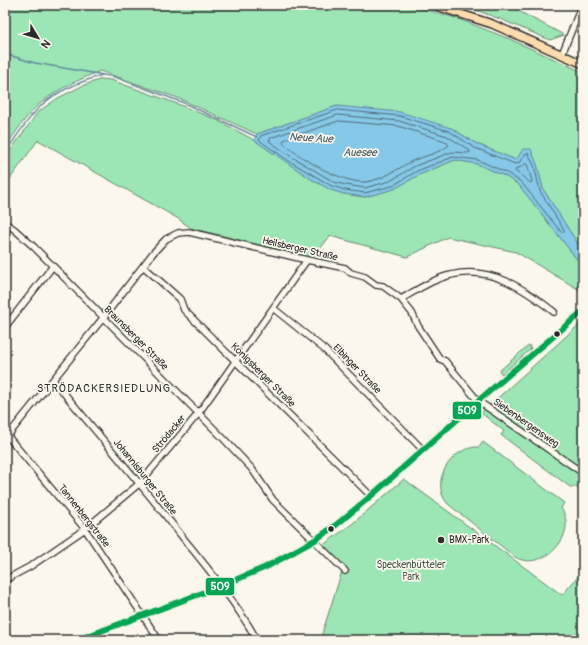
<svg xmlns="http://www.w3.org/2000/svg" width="588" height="645" font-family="Pangolin,sans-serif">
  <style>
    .green { fill: #9ce6b5; stroke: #648870 }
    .water { fill: #86c8e7; stroke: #62899c }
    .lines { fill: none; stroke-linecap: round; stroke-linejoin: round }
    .shore { stroke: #4f6a76; stroke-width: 1 }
    .stream { stroke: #62899c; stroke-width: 1.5 }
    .minor-casing { stroke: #2b2b2b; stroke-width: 8 }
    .major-casing { stroke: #2b2b2b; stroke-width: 10 }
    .minor { stroke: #fbf7ec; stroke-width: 5.5 }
    .major { stroke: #fcdcac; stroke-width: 7 }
    .bus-1-casing { stroke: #fbf7ec; stroke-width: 9 }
    .bus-1 { stroke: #00a651; stroke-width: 6 }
    .bus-dot { fill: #2b2b2b; stroke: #fbf7ec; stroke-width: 1.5 }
    .labels { text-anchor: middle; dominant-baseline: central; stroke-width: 3.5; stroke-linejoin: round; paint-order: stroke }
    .street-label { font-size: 10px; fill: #2b2b2b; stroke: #fbf7ec }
    .poi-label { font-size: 10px; fill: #2b2b2b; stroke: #fbf7ec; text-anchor: start }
    .park-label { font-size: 10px; fill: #475a4e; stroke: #fbf7ec }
    .water-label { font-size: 11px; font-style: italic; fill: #465a63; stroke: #fbf7ec }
    .neighbourhood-label { font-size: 11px; letter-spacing: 1px; fill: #2b2b2b; stroke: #fbf7ec }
    .line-badge { stroke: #fbf7ec; stroke-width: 1.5 }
    .badge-label { font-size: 11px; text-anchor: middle; font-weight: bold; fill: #fff }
  </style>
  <rect width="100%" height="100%" fill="#fbf7ec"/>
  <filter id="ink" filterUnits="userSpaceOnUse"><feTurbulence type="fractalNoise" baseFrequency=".025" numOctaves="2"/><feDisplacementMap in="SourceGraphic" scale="8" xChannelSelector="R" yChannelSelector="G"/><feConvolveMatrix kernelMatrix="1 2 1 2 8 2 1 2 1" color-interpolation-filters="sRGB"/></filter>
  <g filter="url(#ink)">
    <!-- green -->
    <path class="green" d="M 5,5 L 408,5 L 456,18 L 507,38 L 583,72 L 583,252 L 543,189 L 537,164 L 516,160 L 477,144 L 451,128 L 337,106 L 257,134 L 178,98 L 100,71 C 81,79 59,88 42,102 C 27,114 15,133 5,148 Z
      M 462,5 L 507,5 L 564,35 L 550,40 L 500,19 Z
      M 102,79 L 111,80 L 175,103 L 217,120 L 254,140 L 311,179 L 331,190 L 344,194 L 365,197 L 394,189 L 419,175 L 455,160 L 477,164 L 505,176 L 519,185 L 583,267 L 583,292 L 516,252 L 448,237 L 407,257 L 330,236 L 313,258 L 191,228 L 177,218 L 38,140 L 5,186 L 5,158 L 38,112 L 58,98 L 84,85 Z
      M 583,321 L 583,488 L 570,487 L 501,435 L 504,431 L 481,413 Z
      M 529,345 L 531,349 L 502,374 L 499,371 Z
      M 483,442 L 564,503 L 561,508 C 580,535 542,573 515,557 L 448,504 C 428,482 452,446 479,447 Z
      M 404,479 L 562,595 L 583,571 L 583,640 L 320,640 L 342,571 L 319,548 L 352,524 Z"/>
    <!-- water -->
    <path class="water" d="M 337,106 L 400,112 L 451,128 L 477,144 L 516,160 L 523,149 L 531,149 L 537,164 L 543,189 L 583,252 L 583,267 L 519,185 L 505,176 L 477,164 L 455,160 L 419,175 L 394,189 L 365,197 L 344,194 L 331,190 L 311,179 L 254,140 L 257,134 Z"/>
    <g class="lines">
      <!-- shore -->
      <path class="shore" d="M 338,110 L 400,116 L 449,131 L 475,148 L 515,164 L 519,163 L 525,154 L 528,153 L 534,165 L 540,191 L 564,230 L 564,232 L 561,232 L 521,182 L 507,173 L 478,160 L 453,157 L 417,171 L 392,186 L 365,193 L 345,190 L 332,186 L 289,161 L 259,140 L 261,136 Z
        M 338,115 L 399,121 L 447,136 L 469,150 L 470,152 L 468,153 L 452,152 L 415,166 L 390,181 L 365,188 L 346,185 L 334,182 L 292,157 L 269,141 L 271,138 Z
        M 339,121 L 398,126 L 445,141 L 449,145 C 440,153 424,156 412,161 C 397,169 383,180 365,182 C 341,183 300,158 283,143 L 284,140 Z
        M 525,164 L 527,164 L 532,181 L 531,183 L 515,171 L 516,169 L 521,167 Z"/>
      <!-- stream -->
      <path class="stream" d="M 5,54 L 35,63 L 115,77 L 184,103 L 257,137
        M 5,153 C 16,137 29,116 43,104 C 58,90 83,81 102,75"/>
      <defs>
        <path id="minor" d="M 562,54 L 579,12 L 580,5
          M 5,223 L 14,229 L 34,247 L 223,438 L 252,469 L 273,500 L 345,571
          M 143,266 L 180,299 L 184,310 L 371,496
          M 401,299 C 417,290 433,279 451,275 C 490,265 525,289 554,312
          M 273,308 L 324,349 L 423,450
          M 5,327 L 53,266
          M 53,380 C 97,433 142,485 184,539 C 211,572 236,603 257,640
          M 5,433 L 85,529 L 159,640
          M 5,439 L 103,318 L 153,253 L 166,239 L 178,233 L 189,232 L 307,260 L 345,268 L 351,273 L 365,277 L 376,285 L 383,286 L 401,299 L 412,313 L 418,326 L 440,359 L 445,361 L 478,401 L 583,473
          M 5,580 L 31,566 L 85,529 L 140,483 L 198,414 L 307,260
          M 5,634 L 9,640
          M 77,640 L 221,586 L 266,567 L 315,540 L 336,525 L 371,496 L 478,401 L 583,311"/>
        <path id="major" d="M 433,5 L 492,24 L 583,64"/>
      </defs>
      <!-- minor casing -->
      <use href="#minor" class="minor-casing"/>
      <!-- major casing -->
      <use href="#major" class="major-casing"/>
      <!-- minor -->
      <use href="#minor" class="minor"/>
      <!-- major -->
      <use href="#major" class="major"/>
      <defs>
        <path id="bus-1" d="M 77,640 L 221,586 L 266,567 L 315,540 L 336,525 L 371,496 L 478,401 L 583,311"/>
      </defs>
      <!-- bus-1 casing -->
      <use href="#bus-1" class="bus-1-casing"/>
      <!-- bus-1 -->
      <use href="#bus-1" class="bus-1"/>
    </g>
  </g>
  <!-- markers -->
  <g class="bus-dot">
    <circle cx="557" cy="334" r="3.5"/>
    <circle cx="331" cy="529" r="3.5"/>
    <circle cx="441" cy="540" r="4"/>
  </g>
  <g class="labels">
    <!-- street labels -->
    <g class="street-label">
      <text transform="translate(300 249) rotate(13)">Heilsberger Straße</text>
      <text transform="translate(136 338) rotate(45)">Braunsberger Straße</text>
      <text transform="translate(357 369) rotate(46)">Elbinger Straße</text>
      <text transform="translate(263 375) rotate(45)">Königsberger Straße</text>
      <text transform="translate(526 423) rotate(35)">Siebenbergensweg</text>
      <text transform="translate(169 434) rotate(-50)">Strödacker</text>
      <text transform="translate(145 477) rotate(51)">Johannisburger Straße</text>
      <text transform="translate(84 516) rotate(52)">Tannenbergstraße</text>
    </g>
    <!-- poi labels -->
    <g class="poi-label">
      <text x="449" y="540">BMX-Park</text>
    </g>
    <!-- park labels -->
    <g class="park-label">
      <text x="411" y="565">Speckenbütteler<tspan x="411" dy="12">Park</tspan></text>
    </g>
    <!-- water labels -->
    <g class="water-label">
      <text transform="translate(311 138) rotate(3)">Neue Aue</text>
      <text x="360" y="152">Auesee</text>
    </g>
    <!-- neighbourhood labels -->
    <g class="neighbourhood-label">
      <text x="104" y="388">STRÖDACKERSIEDLUNG</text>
    </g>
  </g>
  <g class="line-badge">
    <rect x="452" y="401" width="30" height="19" rx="4" fill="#00a651"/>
    <rect x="205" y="577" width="30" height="19" rx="4" fill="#00a651"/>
  </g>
  <g class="badge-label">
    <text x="467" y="414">509</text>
    <text x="220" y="590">509</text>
  </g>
  <!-- margin -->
  <rect width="588" height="645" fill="none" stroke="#fbf7ec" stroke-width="20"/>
  <rect x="10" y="10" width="568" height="625" fill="none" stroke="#2b2b2b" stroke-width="1.5" filter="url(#ink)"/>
  <!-- north arrow -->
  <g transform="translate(38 38) rotate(128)" stroke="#fbf7ec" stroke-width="3" paint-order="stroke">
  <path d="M0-3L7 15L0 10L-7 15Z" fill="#2b2b2b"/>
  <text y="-6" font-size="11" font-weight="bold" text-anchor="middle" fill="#2b2b2b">N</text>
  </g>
</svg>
